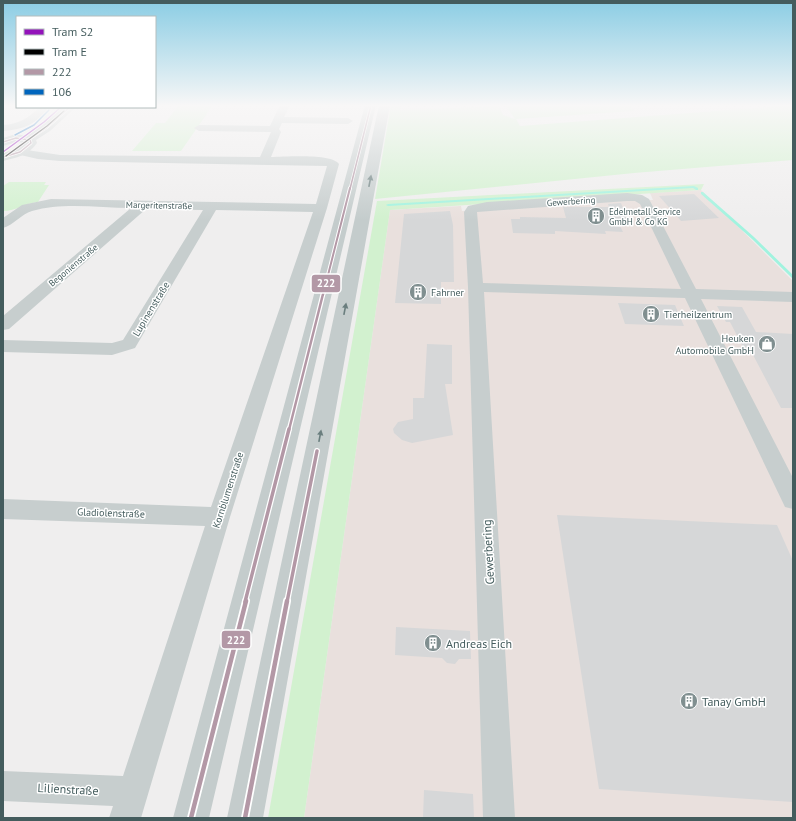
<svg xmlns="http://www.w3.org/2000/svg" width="796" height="821" font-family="'PT Sans',sans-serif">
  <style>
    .commercial { fill: #e9e0dd }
    .green { fill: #d2f1cf }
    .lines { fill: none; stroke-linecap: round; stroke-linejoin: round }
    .stream { fill: #a1f3df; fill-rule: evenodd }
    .building { fill: #d6d7d8 }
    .street { fill: #c7cece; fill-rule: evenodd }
    .secondary { fill: #c8cfcf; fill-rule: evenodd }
    .primary { fill: #c4cccc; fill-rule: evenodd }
    .bus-1-far4-casing { stroke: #fff; stroke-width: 3 }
    .bus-1-far3-casing { stroke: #fff; stroke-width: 4 }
    .bus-1-far2-casing { stroke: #fff; stroke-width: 5 }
    .bus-1-far1-casing { stroke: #fff; stroke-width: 6 }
    .bus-1-casing { stroke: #fff; stroke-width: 8 }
    .bus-2-casing { stroke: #fff; stroke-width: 3 }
    .bus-1-far4 { stroke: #b398a6; stroke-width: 1.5 }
    .bus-1-far3 { stroke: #b398a6; stroke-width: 2 }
    .bus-1-far2 { stroke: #b398a6; stroke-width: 2.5 }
    .bus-1-far1 { stroke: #b398a6; stroke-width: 3.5 }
    .bus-1 { stroke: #b398a6; stroke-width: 4.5 }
    .bus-2 { stroke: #0065bd; stroke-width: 1.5 }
    .tram-1-casing { stroke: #fff; stroke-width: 3 }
    .tram-2-casing { stroke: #fff; stroke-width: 3 }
    .tram-1 { stroke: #9313ba; stroke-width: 1.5 }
    .tram-2 { stroke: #000; stroke-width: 1.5 }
    .oneway { fill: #6a7e7e }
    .labels { text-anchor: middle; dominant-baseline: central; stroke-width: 3; stroke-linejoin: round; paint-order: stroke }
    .far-street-label { font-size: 9px; fill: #445c5d; stroke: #fff }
    .far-poi-label { font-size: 9px; fill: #445c5d; stroke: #fff; text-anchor: start }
    .poi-label { font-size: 10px; fill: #445c5d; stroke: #fff; text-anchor: start }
    .street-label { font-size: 10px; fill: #445c5d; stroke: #fff }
    .near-street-label { font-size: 12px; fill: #445c5d; stroke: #fff }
    .near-poi-label { font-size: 12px; fill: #445c5d; stroke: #fff; text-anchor: start }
    .line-badge { stroke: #fff; stroke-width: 1.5 }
    .badge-label { font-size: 11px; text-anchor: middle; font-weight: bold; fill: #fff }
  </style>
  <rect width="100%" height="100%" fill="#efeeee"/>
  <!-- commercial -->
  <path class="commercial" d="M 701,190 L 793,281 L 793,818 L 304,818 L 390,210 L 461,206 L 462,211 L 622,200 L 653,200 L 650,193 Z"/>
  <!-- green -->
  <path class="green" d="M 179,105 L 213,105 L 181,151 L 132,151 L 156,123 L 165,123 Z
    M 391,105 L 400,105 L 400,110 L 499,106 L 503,115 L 515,119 L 505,105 L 629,105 L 634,111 L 516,119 L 520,126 L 793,105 L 793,160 L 634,173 L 375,199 Z
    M 9,182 L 46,182 L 44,185 L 49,185 L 38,202 C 25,203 16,211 3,211 L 3,186 Z
    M 704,184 L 701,190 L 390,210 L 304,818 L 268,818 L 377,201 Z"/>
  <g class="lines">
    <!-- stream -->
    <path class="stream" d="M 694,186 L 698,188 L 698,190 L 696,190 L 693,188 L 388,206 L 386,205 L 388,204 Z
      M 701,192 L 703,192 L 754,237 L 793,275 L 793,278 L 792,278 L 752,239 L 701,194 Z"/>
  </g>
  <!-- building -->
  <path class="building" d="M 694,194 L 719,218 L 681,221 L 659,196 Z
    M 621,203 L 630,226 L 620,226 L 623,232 L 605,231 L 606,234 L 555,231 L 555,234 L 513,233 L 511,219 L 520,219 L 520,217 L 566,218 L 563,207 L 609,207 L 608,204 Z
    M 450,211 L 453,225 L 454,282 L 441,282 L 441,304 L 395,303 L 404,214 Z
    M 618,303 L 675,305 L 684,326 L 625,324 Z
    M 717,306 L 742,307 L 756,332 L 793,334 L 793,408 L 781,408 L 752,353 L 746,353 L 730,322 L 726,322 Z
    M 427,344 L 452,345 L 452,384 L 445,384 L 453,435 L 412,443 L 402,440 L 394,433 L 393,429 L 398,422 L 413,419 L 413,398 L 424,398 Z
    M 557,515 L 777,525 L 793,561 L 793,802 L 599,789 Z
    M 396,627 L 470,631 L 471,659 L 459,659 L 455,664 L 447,663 L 442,658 L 395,655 Z
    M 424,790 L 473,794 L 474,818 L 423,818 Z"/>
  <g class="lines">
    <!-- street -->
    <path class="street" d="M 280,105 L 290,105 L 284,117 L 348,118 L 353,121 L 348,124 L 282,123 L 279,129 L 281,132 L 271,157 C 285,157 331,153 339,164 L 327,208 L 230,517 L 141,818 L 109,818 L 113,806 L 3,801 L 3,771 L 123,776 L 205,526 L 3,519 L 3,499 L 211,507 L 313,212 L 216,210 L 135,348 L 112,355 L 3,352 L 3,340 L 112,343 L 123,340 L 203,210 L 146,209 L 9,329 L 3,330 L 3,316 L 131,208 C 100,208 63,202 32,211 C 21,214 14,225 3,228 L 3,218 L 22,205 L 51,199 L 316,204 L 327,166 L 60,161 L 38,159 L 16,154 L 15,152 L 20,149 L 60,155 L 260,157 L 271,132 L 199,131 L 194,128 L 199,125 L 270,126 Z
      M 40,107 L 50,107 C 38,123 23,130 3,131 L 3,125 C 20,124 28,118 40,107 Z
      M 627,193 L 642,195 L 649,199 L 696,289 L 793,292 L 793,302 L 701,299 L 793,478 L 793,509 L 785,507 L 685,298 L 484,292 L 515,818 L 483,818 L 468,287 L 464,212 L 468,206 L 487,202 ZM 627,201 L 635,201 L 640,204 L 681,289 L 483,283 L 477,212 Z"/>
    <!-- secondary -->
    <path class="secondary" d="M 63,107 L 76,107 L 50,131 L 36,140 L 37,143 C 29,155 16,158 3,161 L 3,153 L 16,149 L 24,143 L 17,142 L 3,146 L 3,138 L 16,134 L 26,136 L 42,125 Z"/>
    <!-- primary -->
    <path class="primary" d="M 365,105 L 376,105 L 209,818 L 173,818 Z
      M 379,105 L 390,105 L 263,818 L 227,818 Z"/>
    <defs>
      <path id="bus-1-far4" d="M 29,139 L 46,128 L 70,107
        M 3,142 L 16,138 L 30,140 L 31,143 L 20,152 L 3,157
        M 350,189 L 371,105"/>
      <path id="bus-1-far3" d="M 323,295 L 350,188"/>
      <path id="bus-1-far2" d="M 289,430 L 323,294"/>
      <path id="bus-1-far1" d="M 245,602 L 289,429
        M 287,602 L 317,451"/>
      <path id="bus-1" d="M 191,818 L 246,601
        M 245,818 L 287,601"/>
      <path id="bus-2" d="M 15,135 L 34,125 L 49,110"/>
    </defs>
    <!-- bus-1-far4 casing -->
    <use href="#bus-1-far4" class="bus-1-far4-casing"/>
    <!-- bus-1-far3 casing -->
    <use href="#bus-1-far3" class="bus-1-far3-casing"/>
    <!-- bus-1-far2 casing -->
    <use href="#bus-1-far2" class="bus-1-far2-casing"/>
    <!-- bus-1-far1 casing -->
    <use href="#bus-1-far1" class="bus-1-far1-casing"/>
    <!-- bus-1 casing -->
    <use href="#bus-1" class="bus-1-casing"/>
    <!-- bus-2 casing -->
    <use href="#bus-2" class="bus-2-casing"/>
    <!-- bus-1-far4 -->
    <use href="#bus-1-far4" class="bus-1-far4"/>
    <!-- bus-1-far3 -->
    <use href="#bus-1-far3" class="bus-1-far3"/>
    <!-- bus-1-far2 -->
    <use href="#bus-1-far2" class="bus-1-far2"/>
    <!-- bus-1-far1 -->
    <use href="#bus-1-far1" class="bus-1-far1"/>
    <!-- bus-1 -->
    <use href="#bus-1" class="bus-1"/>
    <!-- bus-2 -->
    <use href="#bus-2" class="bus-2"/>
    <defs>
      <path id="tram-1" d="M 3,152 L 44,122 L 61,107"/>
      <path id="tram-2" d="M 6,156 L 47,126 L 64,111"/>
    </defs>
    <!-- tram-1 casing -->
    <use href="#tram-1" class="tram-1-casing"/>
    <!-- tram-2 casing -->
    <use href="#tram-2" class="tram-2-casing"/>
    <!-- tram-1 -->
    <use href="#tram-1" class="tram-1"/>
    <!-- tram-2 -->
    <use href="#tram-2" class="tram-2"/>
  </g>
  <!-- one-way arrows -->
  <defs><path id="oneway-solid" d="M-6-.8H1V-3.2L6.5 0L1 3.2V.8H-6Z"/></defs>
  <g class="oneway">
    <use href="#oneway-solid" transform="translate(370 181) rotate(-79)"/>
    <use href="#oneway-solid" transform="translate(345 309) rotate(-79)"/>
    <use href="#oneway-solid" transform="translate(320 436) rotate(-79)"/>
  </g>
  <!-- sky -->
  <linearGradient id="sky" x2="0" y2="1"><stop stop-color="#8bcde4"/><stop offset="0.48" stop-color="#f8f7f7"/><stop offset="1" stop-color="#f8f7f7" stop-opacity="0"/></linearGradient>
  <rect width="796" height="220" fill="url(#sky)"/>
  <!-- icons -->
  <defs>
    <symbol id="building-disc" viewBox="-11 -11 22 22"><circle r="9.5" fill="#808f90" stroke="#fff"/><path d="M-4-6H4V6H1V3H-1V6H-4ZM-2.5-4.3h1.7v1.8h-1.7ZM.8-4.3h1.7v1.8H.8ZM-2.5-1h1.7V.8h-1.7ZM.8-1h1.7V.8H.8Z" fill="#fff"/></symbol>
    <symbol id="shop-disc" viewBox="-11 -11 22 22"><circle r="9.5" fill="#808f90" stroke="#fff"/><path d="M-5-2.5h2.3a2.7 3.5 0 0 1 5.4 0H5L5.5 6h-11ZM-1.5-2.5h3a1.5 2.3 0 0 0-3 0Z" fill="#fff"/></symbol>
  </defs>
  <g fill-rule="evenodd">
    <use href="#building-disc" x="586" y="206" width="20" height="20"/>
    <use href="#building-disc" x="408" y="282" width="20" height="20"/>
    <use href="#building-disc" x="641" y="304" width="20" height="20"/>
    <use href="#shop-disc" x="757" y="334" width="20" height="20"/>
    <use href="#building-disc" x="423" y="633" width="20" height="20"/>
    <use href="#building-disc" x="679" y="691" width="20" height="20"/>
  </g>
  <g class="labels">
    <!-- far-street labels -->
    <g class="far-street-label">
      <text transform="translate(571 201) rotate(-4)">Gewerbering</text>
      <text transform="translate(159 205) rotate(1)">Margeritenstraße</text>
      <text transform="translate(73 265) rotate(-40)">Begonienstraße</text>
    </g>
    <!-- far-poi labels -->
    <g class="far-poi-label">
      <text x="609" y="211">Edelmetall Service<tspan x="609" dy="10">GmbH &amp; Co KG</tspan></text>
    </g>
    <!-- poi labels -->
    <g class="poi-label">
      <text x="431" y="292">Fahrner</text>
      <text x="664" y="314">Tierheilzentrum</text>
      <text x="754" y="338" text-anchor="end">Heuken<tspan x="754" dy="12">Automobile GmbH</tspan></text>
    </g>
    <!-- street labels -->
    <g class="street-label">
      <text transform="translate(151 309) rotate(-59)">Lupinenstraße</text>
      <text transform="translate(228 490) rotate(-72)">Kornblumenstraße</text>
      <text transform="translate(111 513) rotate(2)">Gladiolenstraße</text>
    </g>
    <!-- near-street labels -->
    <g class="near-street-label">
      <text transform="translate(488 552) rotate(-93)">Gewerbering</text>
      <text transform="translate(68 789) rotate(3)">Lilienstraße</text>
    </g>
    <!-- near-poi labels -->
    <g class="near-poi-label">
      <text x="446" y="643">Andreas Eich</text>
      <text x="702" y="701">Tanay GmbH</text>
    </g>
  </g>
  <g class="line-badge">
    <rect x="311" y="274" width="30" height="19" rx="4" fill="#b398a6"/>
    <rect x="221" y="630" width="30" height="19" rx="4" fill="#b398a6"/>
  </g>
  <g class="badge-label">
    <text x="326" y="287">222</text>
    <text x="236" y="644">222</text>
  </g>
  <!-- border -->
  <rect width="796" height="821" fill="none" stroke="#445c5d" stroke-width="8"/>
  <!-- legend -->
  <rect x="16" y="16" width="140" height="92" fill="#ffffff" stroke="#b4bebe"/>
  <rect x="24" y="29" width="20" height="6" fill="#9313ba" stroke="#b4bebe"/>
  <text x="52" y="36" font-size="12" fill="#445c5d">Tram S2</text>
  <rect x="24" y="49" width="20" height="6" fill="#000000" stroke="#b4bebe"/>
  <text x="52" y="56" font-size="12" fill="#445c5d">Tram E</text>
  <rect x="24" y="69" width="20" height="6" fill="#b398a6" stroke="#b4bebe"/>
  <text x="52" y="76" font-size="12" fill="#445c5d">222</text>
  <rect x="24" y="89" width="20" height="6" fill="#0065bd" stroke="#b4bebe"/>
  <text x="52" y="96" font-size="12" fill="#445c5d">106</text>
</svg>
